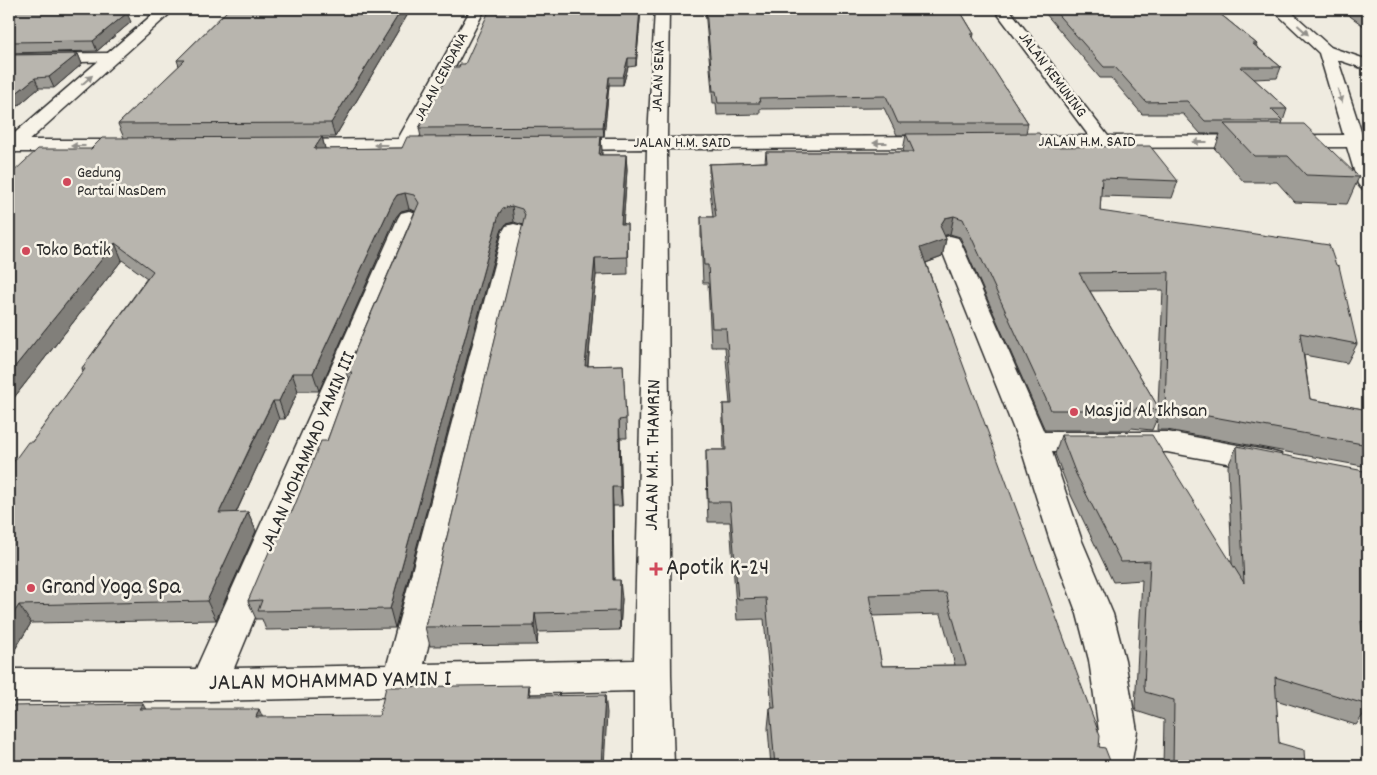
<svg xmlns="http://www.w3.org/2000/svg" width="1377" height="775" font-family="Dekko,sans-serif">
  <style>
    .lines { fill: none; stroke-linecap: round; stroke-linejoin: round }
    .minor-casing { stroke: #2b2b2b; stroke-width: 3 }
    .major-casing { stroke: #2b2b2b; stroke-width: 3 }
    .minor { fill: #f7f3e8; fill-rule: evenodd }
    .major { fill: #f7f3e8; fill-rule: evenodd }
    .wall { fill: #9e9c96; stroke: #2b2b2b; fill-rule: evenodd }
    .shaded-wall { fill: #817f7a; stroke: #2b2b2b }
    .building { fill: #b8b5ae; stroke: #2b2b2b; fill-rule: evenodd }
    .oneway { fill: #918f8a }
    .poi-dot { fill: #d1495b; stroke: #f7f3e8; stroke-width: 2 }
    .labels { text-anchor: middle; dominant-baseline: central; stroke-width: 5; stroke-linejoin: round; paint-order: stroke }
    .far-street-label { font-size: 16px; fill: #2b2b2b; stroke: #f7f3e8 }
    .far-poi-label { font-size: 16px; fill: #2b2b2b; stroke: #f7f3e8; text-anchor: start }
    .poi-label { font-size: 20px; fill: #2b2b2b; stroke: #f7f3e8; text-anchor: start }
    .street-label { font-size: 20px; fill: #2b2b2b; stroke: #f7f3e8 }
    .near-poi-label { font-size: 24px; fill: #2b2b2b; stroke: #f7f3e8; text-anchor: start }
    .near-street-label { font-size: 24px; fill: #2b2b2b; stroke: #f7f3e8 }
  </style>
  <rect width="100%" height="100%" fill="#efebe0"/>
  <filter id="ink" filterUnits="userSpaceOnUse"><feTurbulence type="fractalNoise" baseFrequency=".02" numOctaves="2"/><feDisplacementMap in="SourceGraphic" scale="10" xChannelSelector="R" yChannelSelector="G"/><feConvolveMatrix kernelMatrix="1 2 1 2 8 2 1 2 1" color-interpolation-filters="sRGB"/></filter>
  <g filter="url(#ink)">
    <g class="lines">
      <defs>
        <path id="minor" d="M 471,9 L 485,9 L 418,139 L 447,141 L 450,145 L 447,149 L 440,151 L 288,152 L 281,150 L 278,146 L 281,142 L 288,140 L 398,139 Z
          M 655,9 L 669,9 L 667,138 L 942,136 L 949,138 L 952,142 L 949,146 L 942,148 L 667,149 L 671,675 L 674,766 L 634,766 L 634,691 L 208,701 L 9,701 L 9,669 L 196,669 L 398,218 L 401,213 L 409,211 L 417,213 L 420,218 L 234,668 L 387,665 L 503,231 L 506,226 L 514,224 L 522,226 L 525,231 L 424,664 L 634,660 L 647,149 L 565,150 L 558,148 L 555,144 L 558,140 L 565,138 L 648,138 Z
          M 994,9 L 1009,9 L 1108,136 L 1354,135 L 1361,137 L 1364,141 L 1361,145 L 1354,147 L 1008,148 L 1001,146 L 998,142 L 1001,138 L 1008,136 L 1089,136 Z
          M 1327,46 L 1368,60 L 1368,70 L 1321,54 L 1319,51 L 1321,48 Z
          M 111,53 L 117,55 L 119,58 L 117,61 L 9,64 L 9,54 Z
          M 9,140 L 132,140 L 139,142 L 142,146 L 139,150 L 132,152 L 9,152 Z
          M 950,236 L 958,238 L 961,243 L 1044,432 L 1167,432 L 1270,451 L 1281,454 L 1285,461 L 1281,468 L 1270,471 L 1167,452 L 1052,452 L 1082,541 L 1113,614 L 1125,660 L 1137,731 L 1131,766 L 1091,766 L 1099,731 L 1089,660 L 1077,614 L 1050,541 L 1019,442 L 939,243 L 942,238 Z"/>
        <path id="major" d="M 159,9 L 175,9 L 16,152 L 9,154 L 9,138 Z
          M 1272,9 L 1288,9 L 1335,51 L 1368,153 L 1368,190 L 1361,188 L 1358,184 L 1319,53 Z"/>
      </defs>
      <!-- minor casing -->
      <use href="#minor" class="minor-casing"/>
      <!-- major casing -->
      <use href="#major" class="major-casing"/>
      <!-- minor -->
      <use href="#minor" class="minor"/>
      <!-- major -->
      <use href="#major" class="major"/>
    </g>
    <!-- wall -->
    <path class="wall" d="M 9,9 L 117,9 L 112,12 L 131,22 L 97,51 L 9,53 Z
      M 229,9 L 411,9 L 335,137 L 322,137 L 325,149 L 402,148 L 421,137 L 419,128 L 459,67 L 465,64 L 641,9 L 636,66 L 628,67 L 623,85 L 609,85 L 604,136 L 601,136 L 602,155 L 626,155 L 627,170 L 623,224 L 627,224 L 628,274 L 596,275 L 588,366 L 623,365 L 627,438 L 620,438 L 622,506 L 613,506 L 614,580 L 622,599 L 620,630 L 538,632 L 537,645 L 430,646 L 425,627 L 523,225 L 514,222 L 506,224 L 501,231 L 395,628 L 266,630 L 262,619 L 256,619 L 248,601 L 327,441 L 349,382 L 346,372 L 415,211 L 409,209 L 401,211 L 396,217 L 319,391 L 298,391 L 285,419 L 279,419 L 263,454 L 236,513 L 248,512 L 256,531 L 216,620 L 31,623 L 14,651 L 9,651 L 9,468 L 32,442 L 83,372 L 82,368 L 147,278 L 122,260 L 9,404 L 91,149 L 124,138 L 118,124 L 179,66 L 177,60 Z
      M 705,9 L 959,9 L 974,34 L 973,38 L 1028,123 L 1026,133 L 1048,147 L 1178,181 L 1172,198 L 1101,196 L 1100,211 L 1357,344 L 1347,363 L 1304,355 L 1310,399 L 1368,410 L 1368,467 L 1167,430 L 1157,430 L 1158,416 L 1152,430 L 1131,428 L 1130,430 L 1045,430 L 960,237 L 950,234 L 945,236 L 946,239 L 942,257 L 926,263 L 1099,747 L 1112,766 L 771,766 L 768,728 L 770,708 L 772,708 L 764,619 L 737,620 L 730,522 L 708,522 L 706,470 L 706,450 L 724,450 L 723,424 L 723,404 L 730,404 L 725,347 L 711,347 L 708,283 L 703,283 L 701,235 L 701,217 L 713,217 L 709,181 L 709,164 L 765,162 L 766,152 L 904,152 L 903,150 L 906,135 L 897,135 L 884,108 L 760,109 L 760,114 L 717,115 L 716,103 L 713,103 ZM 1163,290 L 1158,407 L 1090,291 ZM 941,614 L 955,665 L 882,666 L 872,616 Z
      M 1038,9 L 1214,9 L 1257,44 L 1256,46 L 1281,67 L 1277,78 L 1254,79 L 1287,109 L 1282,124 L 1359,177 L 1347,204 L 1295,202 L 1277,182 L 1244,182 L 1215,149 L 1220,134 L 1201,134 L 1183,114 L 1142,114 L 1111,78 L 1100,78 L 1045,13 L 1041,13 Z
      M 1340,9 L 1368,9 L 1368,29 Z
      M 78,54 L 82,64 L 54,88 L 39,88 L 11,112 L 9,112 L 9,55 Z
      M 1061,435 L 1232,564 L 1228,466 L 1237,446 L 1368,491 L 1368,646 L 1364,645 L 1368,689 L 1368,708 L 1356,725 L 1276,700 L 1279,743 L 1305,766 L 1163,766 L 1164,720 L 1136,711 L 1135,706 L 1142,580 L 1113,582 L 1070,493 L 1055,454 Z"/>
    <!-- shaded-wall -->
    <path class="shaded-wall" d="M 101,9 L 117,9 L 101,21 L 97,12 Z
      M 402,9 L 411,9 L 335,137 L 331,123 Z
      M 640,9 L 641,9 L 636,66 L 636,58 Z
      M 127,13 L 131,22 L 97,51 L 93,41 Z
      M 78,54 L 82,64 L 54,88 L 49,77 Z
      M 628,58 L 628,67 L 623,85 L 623,77 Z
      M 609,77 L 609,85 L 604,136 L 603,127 Z
      M 35,78 L 39,88 L 11,112 L 9,107 L 9,99 Z
      M 601,136 L 602,151 L 600,171 L 599,155 Z
      M 322,137 L 326,152 L 314,149 Z
      M 626,155 L 627,170 L 622,240 L 621,224 Z
      M 405,193 L 409,209 L 401,211 L 396,217 L 319,391 L 313,373 L 393,201 L 397,195 Z
      M 512,206 L 514,222 L 506,224 L 501,231 L 395,628 L 390,609 L 499,214 L 503,208 Z
      M 954,216 L 950,234 L 942,236 L 946,239 L 942,257 L 917,266 L 920,248 L 940,226 L 945,218 Z
      M 115,243 L 122,260 L 9,404 L 9,374 Z
      M 595,258 L 596,275 L 586,384 L 585,366 Z
      M 292,373 L 298,391 L 285,419 L 279,401 Z
      M 273,401 L 279,419 L 227,532 L 219,513 Z
      M 619,420 L 620,438 L 622,506 L 620,487 Z
      M 612,487 L 613,506 L 614,599 L 613,580 Z
      M 248,512 L 256,531 L 216,620 L 207,601 Z
      M 620,580 L 622,599 L 620,630 L 619,611 Z
      M 19,605 L 31,623 L 14,651 L 9,643 L 9,620 Z
      M 535,613 L 538,632 L 537,645 L 534,626 Z
      M 529,685 L 532,704 L 528,696 Z
      M 605,695 L 607,713 L 604,766 L 601,766 Z
      M 143,704 L 153,723 L 140,709 Z
      M 259,709 L 267,727 L 256,717 Z"/>
    <!-- building -->
    <path class="building" d="M 9,9 L 101,9 L 97,12 L 127,13 L 93,41 L 9,42 Z
      M 229,9 L 402,9 L 331,123 L 118,124 L 185,60 L 177,60 Z
      M 490,9 L 640,9 L 636,58 L 628,58 L 623,77 L 609,77 L 603,127 L 419,128 L 452,67 L 459,67 L 460,64 L 465,64 Z
      M 706,9 L 959,9 L 974,34 L 971,34 L 1028,123 L 898,123 L 886,96 L 759,98 L 760,103 L 718,103 L 716,91 L 713,91 Z
      M 1053,9 L 1214,9 L 1257,44 L 1253,44 L 1281,67 L 1241,67 L 1287,109 L 1271,109 L 1283,121 L 1205,121 L 1187,101 L 1146,102 L 1115,67 L 1104,67 Z
      M 1361,9 L 1368,9 L 1368,14 Z
      M 78,54 L 49,77 L 35,78 L 9,99 L 9,55 Z
      M 1224,124 L 1304,124 L 1359,177 L 1306,175 L 1288,156 L 1254,156 Z
      M 1039,133 L 1048,147 L 1150,146 L 1178,181 L 1102,178 L 1100,211 L 1329,245 L 1336,265 L 1339,266 L 1357,344 L 1300,333 L 1310,399 L 1368,410 L 1368,445 L 1175,410 L 1165,410 L 1169,272 L 1079,273 L 1160,410 L 1136,408 L 1137,410 L 1051,410 L 963,219 L 954,216 L 945,218 L 940,226 L 946,239 L 920,248 L 1100,736 L 1099,747 L 1105,748 L 1112,766 L 775,766 L 770,708 L 775,708 L 766,598 L 738,599 L 730,502 L 708,502 L 706,450 L 726,450 L 723,404 L 732,404 L 726,328 L 712,328 L 708,265 L 704,265 L 701,217 L 716,217 L 709,164 L 767,162 L 766,152 L 914,152 L 906,134 ZM 946,593 L 966,665 L 882,666 L 869,595 Z
      M 601,136 L 599,155 L 626,155 L 621,224 L 627,224 L 627,257 L 595,258 L 585,366 L 623,365 L 626,419 L 619,420 L 620,487 L 612,487 L 613,580 L 620,580 L 619,611 L 535,613 L 534,626 L 425,627 L 525,215 L 522,209 L 512,206 L 503,208 L 499,214 L 390,609 L 258,611 L 262,600 L 248,601 L 286,512 L 292,512 L 321,441 L 327,441 L 352,372 L 346,372 L 419,203 L 414,195 L 405,193 L 397,195 L 393,201 L 313,373 L 292,373 L 279,401 L 273,401 L 256,435 L 219,513 L 248,512 L 207,601 L 19,605 L 9,620 L 9,468 L 28,442 L 32,442 L 85,369 L 82,368 L 153,271 L 115,243 L 9,374 L 9,176 L 38,149 L 91,149 L 102,138 L 322,137 L 314,149 L 402,148 L 407,137 Z
      M 1061,435 L 1152,435 L 1244,583 L 1237,446 L 1364,471 L 1368,491 L 1368,623 L 1361,621 L 1368,689 L 1368,705 L 1275,677 L 1279,743 L 1304,750 L 1305,766 L 1173,766 L 1174,700 L 1145,692 L 1144,686 L 1150,561 L 1121,562 L 1076,474 Z
      M 529,685 L 528,696 L 605,695 L 601,766 L 9,766 L 9,706 L 143,704 L 140,709 L 259,709 L 256,717 L 379,716 L 386,687 Z"/>
    <!-- one-way arrows -->
    <defs><path id="oneway-solid" d="M-6-.8H1V-3.2L6.5 0L1 3.2V.8H-6Z" transform="scale(1.25)"/></defs>
    <g class="oneway">
      <use href="#oneway-solid" transform="translate(1303 30) rotate(42)"/>
      <use href="#oneway-solid" transform="translate(87 80) rotate(-41)"/>
      <use href="#oneway-solid" transform="translate(1340 96) rotate(73)"/>
      <use href="#oneway-solid" transform="translate(1200 142) rotate(180)"/>
      <use href="#oneway-solid" transform="translate(880 143) rotate(180)"/>
      <use href="#oneway-solid" transform="translate(381 145) rotate(180)"/>
      <use href="#oneway-solid" transform="translate(78 146) rotate(-180)"/>
    </g>
  </g>
  <!-- markers -->
  <g class="poi-dot">
    <circle cx="67" cy="182" r="5"/>
    <circle cx="26" cy="251" r="5"/>
    <circle cx="1074" cy="412" r="5"/>
    <path d="M653.5 561.5h5v5h5v5h-5v5h-5v-5h-5v-5h5z"/>
    <circle cx="31" cy="588" r="5"/>
  </g>
  <g class="labels">
    <!-- far-street labels -->
    <g class="far-street-label">
      <text transform="translate(1052 75) rotate(53)">JALAN KEMUNING</text>
      <text transform="translate(659 76) rotate(-88)">JALAN SENA</text>
      <text transform="translate(442 77) rotate(-62)">JALAN CENDANA</text>
      <text x="1087" y="142">JALAN H.M. SAID</text>
      <text x="682" y="143">JALAN H.M. SAID</text>
    </g>
    <!-- far-poi labels -->
    <g class="far-poi-label">
      <text x="77" y="173">Gedung<tspan x="77" dy="18">Partai NasDem</tspan></text>
    </g>
    <!-- poi labels -->
    <g class="poi-label">
      <text x="36" y="251">Toko Batik</text>
      <text x="1084" y="412">Masjid Al Ikhsan</text>
    </g>
    <!-- street labels -->
    <g class="street-label">
      <text transform="translate(309 452) rotate(-67)">JALAN MOHAMMAD YAMIN III</text>
      <text transform="translate(654 455) rotate(-89)">JALAN M.H. THAMRIN</text>
    </g>
    <!-- near-poi labels -->
    <g class="near-poi-label">
      <text x="666" y="569">Apotik K-24</text>
      <text x="41" y="588">Grand Yoga Spa</text>
    </g>
    <!-- near-street labels -->
    <g class="near-street-label">
      <text transform="translate(330 682) rotate(-1)">JALAN MOHAMMAD YAMIN I</text>
    </g>
  </g>
  <!-- margin -->
  <rect width="1377" height="775" fill="none" stroke="#f7f3e8" stroke-width="30"/>
  <rect x="15" y="15" width="1347" height="745" fill="none" stroke="#2b2b2b" stroke-width="2" filter="url(#ink)"/>
</svg>
